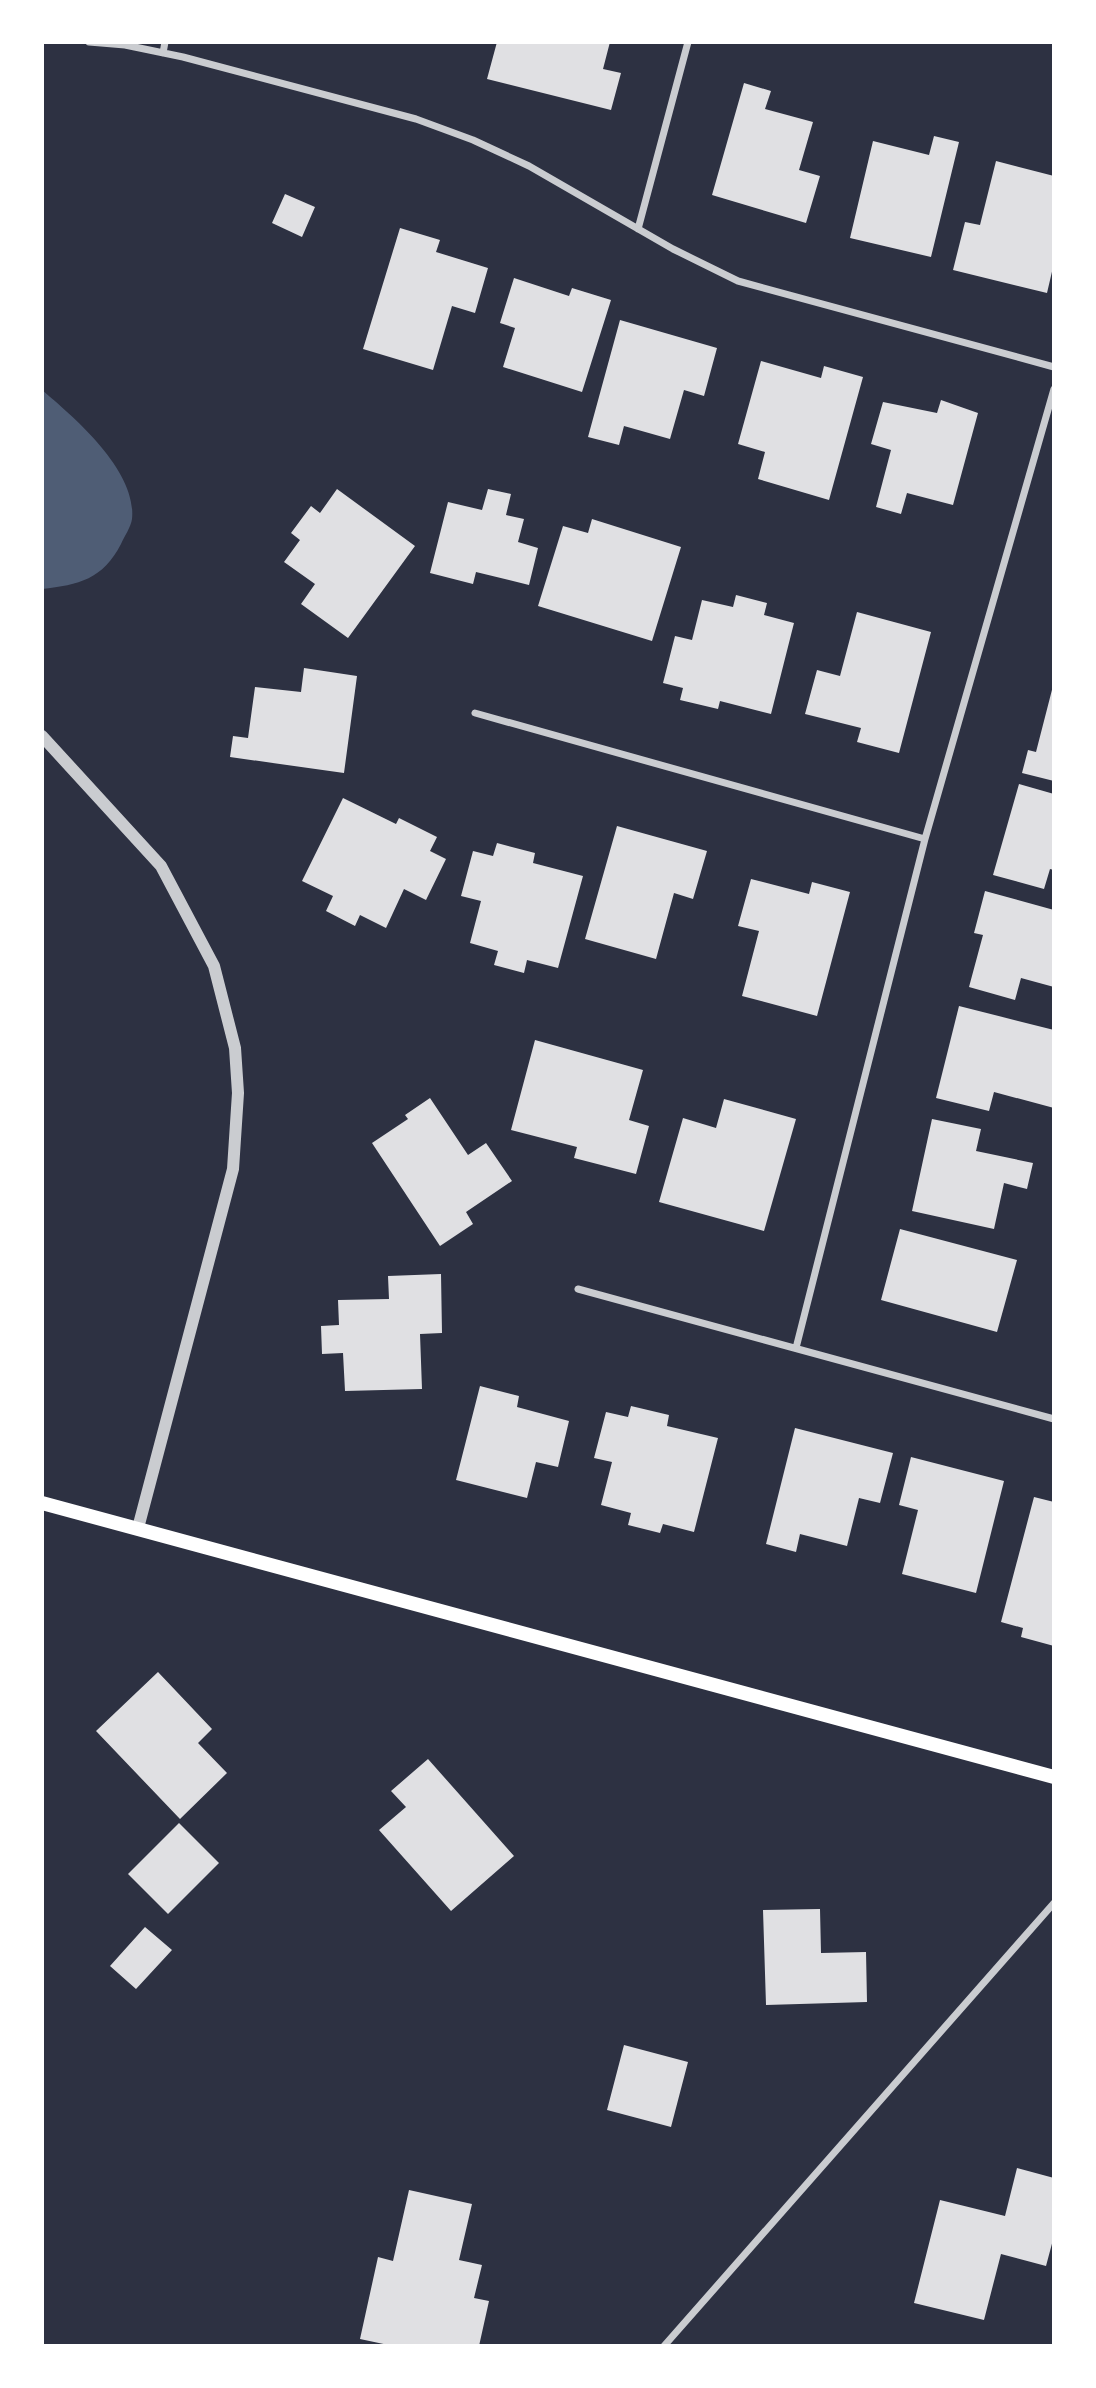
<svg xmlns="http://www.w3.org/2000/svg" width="1096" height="2388" font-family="'Space Grotesk',sans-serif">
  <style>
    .water { fill: #4f5d75 }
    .building { fill: #e0e0e3 }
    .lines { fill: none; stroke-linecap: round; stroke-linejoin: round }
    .minor { stroke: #caccd0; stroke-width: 7 }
    .tertiary { stroke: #caccd0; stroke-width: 12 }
    .secondary { stroke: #fff; stroke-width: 14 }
  </style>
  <rect width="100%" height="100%" fill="#2d3142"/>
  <!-- water -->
  <path class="water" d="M 42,390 C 75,418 137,471 132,519 C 131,527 124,537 121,544 C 103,579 79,585 42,589 Z"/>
  <!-- building -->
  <path class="building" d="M 497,42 L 610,42 L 603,69 L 621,73 L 611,110 L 487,79 Z
    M 744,83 L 771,91 L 765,109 L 813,122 L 799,170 L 820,176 L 806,223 L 712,195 Z
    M 934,136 L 959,142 L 931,257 L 850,238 L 873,141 L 929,155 Z
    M 996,161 L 1054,176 L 1054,263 L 1047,293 L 953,270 L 965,222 L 980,225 Z
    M 285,194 L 315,207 L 302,237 L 272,223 Z
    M 400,228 L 440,240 L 436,252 L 488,268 L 475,313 L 452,306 L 433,370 L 363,349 Z
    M 514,278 L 569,296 L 572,288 L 611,300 L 582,392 L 503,367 L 515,328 L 500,323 Z
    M 620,320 L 717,348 L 704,396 L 684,390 L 670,439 L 624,426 L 619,445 L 588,437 Z
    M 761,361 L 821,378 L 824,366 L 863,377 L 829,500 L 758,479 L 765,452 L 738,444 Z
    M 941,400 L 978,413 L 953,505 L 907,493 L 901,514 L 876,507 L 891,450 L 871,444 L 883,402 L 937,413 Z
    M 337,489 L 415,546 L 348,638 L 301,604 L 315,584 L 284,562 L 300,540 L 291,533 L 311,506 L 320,513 Z
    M 488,489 L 511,494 L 506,515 L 524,519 L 518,542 L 538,548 L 529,585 L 476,572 L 473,584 L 430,573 L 448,502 L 482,510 Z
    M 592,519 L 681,547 L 652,641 L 538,606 L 563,526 L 588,533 Z
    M 736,595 L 767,603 L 764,615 L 794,623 L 771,714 L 720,701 L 718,709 L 680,700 L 683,688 L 663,683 L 675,636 L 692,640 L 702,600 L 733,607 Z
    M 857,612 L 931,632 L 899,753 L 857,742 L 861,728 L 805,714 L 817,670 L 840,676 Z
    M 304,668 L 357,676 L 344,773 L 230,757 L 233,736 L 248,738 L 255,687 L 301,692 Z
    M 1054,682 L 1054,781 L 1022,773 L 1028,750 L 1036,752 Z
    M 1019,784 L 1054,794 L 1054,870 L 1050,869 L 1044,889 L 993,875 Z
    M 343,798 L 396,824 L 399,818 L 437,837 L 430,851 L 446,859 L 426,900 L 404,889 L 386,928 L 360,915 L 355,926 L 326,911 L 333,896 L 302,881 Z
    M 617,826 L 707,851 L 693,899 L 674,893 L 656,959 L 585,939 Z
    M 497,843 L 535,853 L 533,863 L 583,876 L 558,968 L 527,960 L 524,973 L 494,965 L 498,951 L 470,943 L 481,901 L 461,896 L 473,851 L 493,856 Z
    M 751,879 L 809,894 L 812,882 L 850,892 L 817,1016 L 742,996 L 759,931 L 738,926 Z
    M 985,891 L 1054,910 L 1054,987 L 1021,978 L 1015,1000 L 969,987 L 983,935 L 974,933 Z
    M 959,1006 L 1054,1030 L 1054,1108 L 994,1092 L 989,1111 L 936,1098 Z
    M 535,1040 L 643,1070 L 629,1120 L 649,1126 L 636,1174 L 574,1158 L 577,1147 L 511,1130 Z
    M 430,1098 L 468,1155 L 486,1143 L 512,1181 L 466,1212 L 473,1224 L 440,1246 L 372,1143 L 408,1119 L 405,1115 Z
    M 724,1099 L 796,1119 L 764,1231 L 659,1202 L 683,1118 L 716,1128 Z
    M 932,1119 L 981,1129 L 976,1151 L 1033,1163 L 1027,1189 L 1004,1183 L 994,1229 L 912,1211 Z
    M 900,1229 L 1017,1260 L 997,1332 L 881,1300 Z
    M 441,1274 L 442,1333 L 420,1334 L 422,1389 L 345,1391 L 343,1353 L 322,1354 L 321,1326 L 339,1325 L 338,1300 L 389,1299 L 388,1276 Z
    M 480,1386 L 519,1396 L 517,1407 L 569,1421 L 558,1467 L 536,1462 L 527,1498 L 456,1480 Z
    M 631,1406 L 669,1415 L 667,1426 L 718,1438 L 694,1532 L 663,1524 L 660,1533 L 628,1525 L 631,1513 L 601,1505 L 612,1462 L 594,1458 L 606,1412 L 628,1417 Z
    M 795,1428 L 893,1453 L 880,1503 L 859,1498 L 847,1546 L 800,1534 L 796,1552 L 766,1544 Z
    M 911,1457 L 1004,1481 L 976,1593 L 902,1574 L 918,1510 L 899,1505 Z
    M 1034,1497 L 1054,1502 L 1054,1646 L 1021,1637 L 1023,1628 L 1001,1622 Z
    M 158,1672 L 212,1729 L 198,1743 L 227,1773 L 180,1819 L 96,1731 Z
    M 428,1759 L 514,1856 L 451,1911 L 379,1830 L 406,1807 L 391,1791 Z
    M 179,1823 L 219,1863 L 168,1914 L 128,1874 Z
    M 820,1909 L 821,1953 L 866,1952 L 867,2002 L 766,2005 L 763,1910 Z
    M 145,1927 L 172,1950 L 136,1989 L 110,1966 Z
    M 624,2045 L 688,2062 L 671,2127 L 607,2110 Z
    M 1017,2168 L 1054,2178 L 1054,2236 L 1046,2266 L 1001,2254 L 984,2320 L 914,2303 L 940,2200 L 1005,2216 Z
    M 409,2190 L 472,2204 L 459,2260 L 482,2265 L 474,2298 L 489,2301 L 479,2346 L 393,2346 L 360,2339 L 378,2257 L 393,2261 Z"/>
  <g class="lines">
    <!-- minor -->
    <path class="minor" d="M 89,42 L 125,45 L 183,57 L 416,119 L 473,140 L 529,166 L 673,249 L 738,281 L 1054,367
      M 163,53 L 165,42
      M 638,229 L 688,42
      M 475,713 L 925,839
      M 578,1289 L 1054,1419
      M 796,1348 L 925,839 L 1054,389
      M 664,2346 L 1054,1903"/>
    <!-- tertiary -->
    <path class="tertiary" d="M 42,736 L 161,866 L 214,966 L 235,1048 L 238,1093 L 233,1169 L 138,1528"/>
    <!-- secondary -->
    <path class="secondary" d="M 42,1503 L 1054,1777"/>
  </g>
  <!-- border -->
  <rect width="1096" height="2388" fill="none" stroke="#ffffff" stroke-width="88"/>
</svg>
